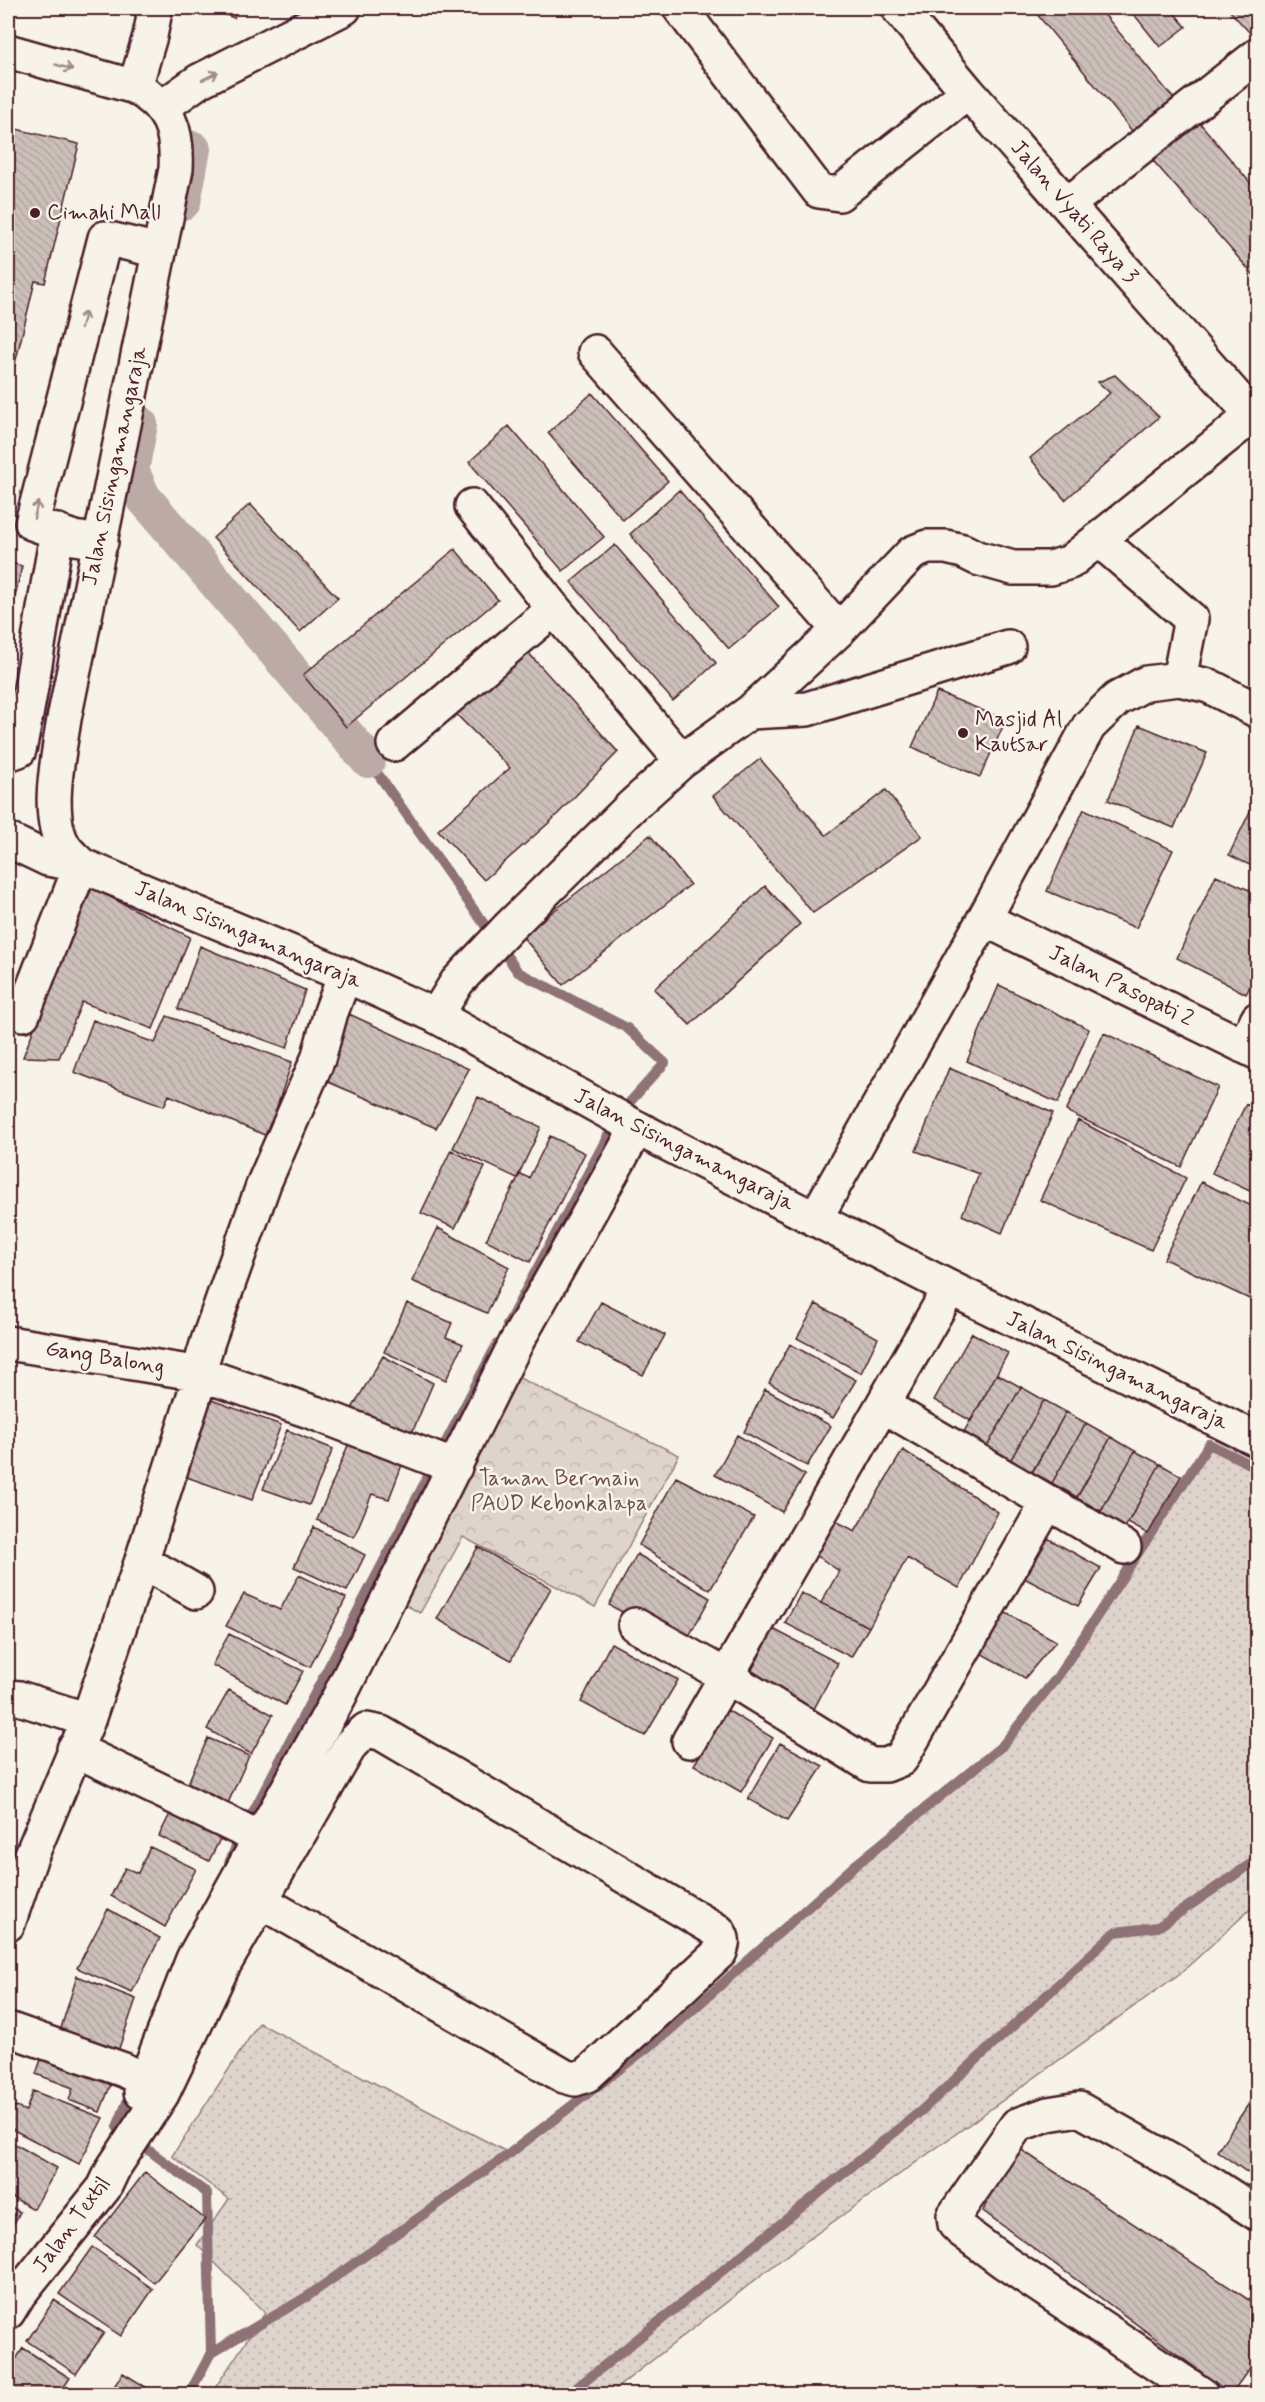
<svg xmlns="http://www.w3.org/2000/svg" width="1265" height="2402" font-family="Mynerve,sans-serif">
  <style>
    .grass { fill: url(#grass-dots); stroke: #947a7c; stroke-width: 1.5 }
    .park { fill: url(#park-crowns); stroke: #947a7c; stroke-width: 1.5 }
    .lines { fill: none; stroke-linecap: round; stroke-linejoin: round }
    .stream { stroke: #8e7275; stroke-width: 10 }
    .canal { stroke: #bcaaa7; stroke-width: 36 }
    .building { fill: url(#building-back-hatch); stroke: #4a1f2b; stroke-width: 1.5 }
    .minor-casing { stroke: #4a1f2b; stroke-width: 38 }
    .major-casing { stroke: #4a1f2b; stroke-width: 38 }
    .minor { stroke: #f7f3e8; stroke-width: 33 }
    .major { stroke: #f7f3e8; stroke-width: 33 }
    .oneway { stroke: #a0898a }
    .poi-dot { fill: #4a1f2b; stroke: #f7f3e8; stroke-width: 2 }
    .labels { text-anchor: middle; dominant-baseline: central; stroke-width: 5; stroke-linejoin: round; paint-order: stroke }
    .street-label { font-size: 22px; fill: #4a1f2b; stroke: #f7f3e8 }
    .poi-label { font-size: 22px; fill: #4a1f2b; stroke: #f7f3e8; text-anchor: start }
    .park-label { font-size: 22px; fill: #6f4c53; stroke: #f7f3e8 }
  </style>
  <defs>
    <pattern id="grass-dots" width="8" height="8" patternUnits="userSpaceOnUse" patternTransform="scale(1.5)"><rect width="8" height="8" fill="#ded4cc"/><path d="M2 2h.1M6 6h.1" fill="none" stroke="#c0b6af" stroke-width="1.8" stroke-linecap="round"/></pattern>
    <pattern id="park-crowns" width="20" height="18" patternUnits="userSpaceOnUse" patternTransform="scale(1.5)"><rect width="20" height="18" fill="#ded4cc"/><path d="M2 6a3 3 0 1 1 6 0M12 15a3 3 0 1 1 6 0" fill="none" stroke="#c0b6af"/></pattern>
    <pattern id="building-back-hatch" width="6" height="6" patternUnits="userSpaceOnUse" patternTransform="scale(1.5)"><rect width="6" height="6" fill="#ccbfb9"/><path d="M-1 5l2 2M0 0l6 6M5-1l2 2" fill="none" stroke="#b1a49f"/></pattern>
  </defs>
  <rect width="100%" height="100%" fill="#f7f3e8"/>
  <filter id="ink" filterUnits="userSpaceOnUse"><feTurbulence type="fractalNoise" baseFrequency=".0167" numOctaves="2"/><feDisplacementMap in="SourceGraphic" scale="12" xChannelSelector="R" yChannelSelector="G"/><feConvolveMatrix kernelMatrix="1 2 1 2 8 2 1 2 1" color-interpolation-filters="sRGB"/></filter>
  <g filter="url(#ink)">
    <!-- grass -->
    <path class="grass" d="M 1208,1447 L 1257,1472 L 1257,1903 L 1182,1972 L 791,2252 L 609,2394 L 211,2394 L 265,2313 L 197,2245 L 229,2199 L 172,2156 L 259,2023 L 509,2153 L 669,2031 L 853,1867 L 1002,1746 L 1058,1676 Z"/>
    <!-- park -->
    <path class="park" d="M 509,1373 L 679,1455 L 595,1607 L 463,1537 L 420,1613 L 393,1598 Z"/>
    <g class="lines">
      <!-- stream -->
      <path class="stream" d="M 368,760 L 518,972 L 627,1028 L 665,1063 L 620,1113 L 507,1325
        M 229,1863 L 241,1835 L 497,1344
        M 132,2090 L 117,2127 L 207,2193 L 211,2353
        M 189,2394 L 211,2353 L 308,2296 L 509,2154 L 669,2031 L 853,1867 L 1002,1746 L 1058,1676 L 1209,1444 L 1258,1468
        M 569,2394 L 921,2111 L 1115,1932 L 1158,1927 L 1258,1859"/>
      <!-- canal -->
      <path class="canal" d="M 183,202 L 193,149
        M 140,424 L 131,470 L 143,497 L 368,760"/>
    </g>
    <!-- building -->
    <path class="building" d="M 207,8 L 238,8 L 234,18 Z
      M 1032,8 L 1099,8 L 1178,104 L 1137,137 Z
      M 1129,8 L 1170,8 L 1186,27 L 1160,47 Z
      M 1227,8 L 1258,8 L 1258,28 L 1251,34 Z
      M 1194,116 L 1258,192 L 1258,280 L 1148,155 Z
      M 8,127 L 79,144 L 45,283 L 35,281 L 8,393 Z
      M 1115,375 L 1159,417 L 1065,500 L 1030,458 L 1110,393 L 1098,382 Z
      M 592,393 L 668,481 L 623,520 L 548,433 Z
      M 509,426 L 604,537 L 563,571 L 469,462 Z
      M 679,490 L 779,607 L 729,649 L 630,534 Z
      M 250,504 L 338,598 L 300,632 L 213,538 Z
      M 615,545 L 716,663 L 673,701 L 571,582 Z
      M 455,549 L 498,600 L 346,727 L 303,675 Z
      M 8,562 L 22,566 L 8,628 Z
      M 525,649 L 618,752 L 551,821 L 484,880 L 438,830 L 510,768 L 451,709 Z
      M 937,692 L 1006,720 L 980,777 L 912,747 Z
      M 1139,725 L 1207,753 L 1174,828 L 1108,800 Z
      M 760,759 L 826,835 L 886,790 L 922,836 L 813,913 L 713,796 Z
      M 1258,795 L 1258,869 L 1229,855 Z
      M 1084,809 L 1173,850 L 1136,928 L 1047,891 Z
      M 650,835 L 690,885 L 563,985 L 522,936 Z
      M 1216,875 L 1258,894 L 1258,972 L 1246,994 L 1177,958 Z
      M 765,886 L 800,924 L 690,1025 L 654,989 Z
      M 92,888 L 190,937 L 153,1029 L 82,1002 L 59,1058 L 23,1057 L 58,966 Z
      M 200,946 L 305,990 L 287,1048 L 178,1009 Z
      M 999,985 L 1089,1029 L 1058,1103 L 967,1061 Z
      M 349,1014 L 469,1069 L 436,1128 L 319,1078 Z
      M 167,1016 L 292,1062 L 267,1136 L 169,1095 L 164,1106 L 74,1072 L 93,1020 L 155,1043 Z
      M 1104,1033 L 1218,1087 L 1181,1167 L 1066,1111 Z
      M 949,1068 L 1053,1113 L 1002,1233 L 962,1215 L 979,1174 L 916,1151 Z
      M 478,1097 L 541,1127 L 517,1178 L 453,1148 Z
      M 1246,1104 L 1258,1110 L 1258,1195 L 1212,1173 Z
      M 1078,1120 L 1186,1178 L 1151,1250 L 1040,1200 Z
      M 550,1136 L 585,1153 L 530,1262 L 486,1240 L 520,1174 L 529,1178 Z
      M 451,1150 L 485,1167 L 455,1228 L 421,1213 Z
      M 1201,1182 L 1258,1209 L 1258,1303 L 1164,1259 Z
      M 438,1228 L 509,1267 L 487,1313 L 412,1281 Z
      M 601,1302 L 665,1335 L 643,1375 L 579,1342 Z
      M 407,1303 L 452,1323 L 446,1337 L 463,1344 L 446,1380 L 384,1352 Z
      M 816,1304 L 878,1338 L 861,1373 L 797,1338 Z
      M 972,1333 L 1008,1353 L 971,1421 L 934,1400 Z
      M 790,1344 L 856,1380 L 833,1418 L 769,1383 Z
      M 383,1356 L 433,1383 L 412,1433 L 351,1410 Z
      M 997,1374 L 1021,1387 L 981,1457 L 957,1444 Z
      M 1021,1387 L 1044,1400 L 1005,1470 L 981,1457 Z
      M 765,1389 L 831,1426 L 807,1466 L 744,1432 Z
      M 203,1397 L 281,1425 L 252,1500 L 178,1474 Z
      M 1044,1400 L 1066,1412 L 1032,1473 L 1010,1461 Z
      M 1066,1412 L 1086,1423 L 1052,1483 L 1032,1472 Z
      M 1086,1423 L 1111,1437 L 1077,1497 L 1052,1483 Z
      M 287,1430 L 333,1449 L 309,1505 L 263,1489 Z
      M 737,1435 L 805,1475 L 782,1512 L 715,1475 Z
      M 1111,1437 L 1135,1451 L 1101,1511 L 1077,1498 Z
      M 351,1438 L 405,1457 L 389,1499 L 372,1494 L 354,1537 L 317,1520 Z
      M 903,1450 L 998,1512 L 959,1588 L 907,1558 L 869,1627 L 821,1603 L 839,1571 L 809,1550 L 830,1518 L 855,1531 Z
      M 1135,1451 L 1160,1464 L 1122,1533 L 1097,1519 Z
      M 1160,1464 L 1181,1476 L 1148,1534 L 1128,1523 Z
      M 676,1477 L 754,1517 L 710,1590 L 639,1545 Z
      M 314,1527 L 365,1555 L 347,1591 L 294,1567 Z
      M 1047,1538 L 1101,1568 L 1078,1606 L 1020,1576 Z
      M 478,1547 L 551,1588 L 511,1660 L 437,1619 Z
      M 637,1554 L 710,1598 L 684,1645 L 609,1605 Z
      M 299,1575 L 346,1598 L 310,1667 L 226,1626 L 244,1594 L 280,1610 Z
      M 801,1593 L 869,1627 L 851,1657 L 785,1623 Z
      M 1004,1612 L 1056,1641 L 1025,1678 L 977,1651 Z
      M 773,1629 L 838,1663 L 814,1709 L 748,1678 Z
      M 229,1634 L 303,1671 L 285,1705 L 212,1665 Z
      M 611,1643 L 678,1680 L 645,1736 L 581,1702 Z
      M 229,1690 L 273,1715 L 251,1754 L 207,1729 Z
      M 727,1710 L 773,1738 L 741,1792 L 694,1765 Z
      M 208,1738 L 249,1756 L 224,1812 L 183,1794 Z
      M 780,1743 L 823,1766 L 787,1821 L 748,1799 Z
      M 171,1812 L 221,1837 L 209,1861 L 159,1836 Z
      M 150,1847 L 196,1869 L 165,1927 L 111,1896 L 125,1868 L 138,1873 Z
      M 108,1909 L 160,1938 L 132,1992 L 77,1968 Z
      M 77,1976 L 136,1999 L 115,2060 L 58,2038 Z
      M 46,2045 L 116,2071 L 100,2112 L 69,2100 L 73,2088 L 36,2074 Z
      M 1258,2090 L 1258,2180 L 1217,2151 Z
      M 33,2091 L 103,2118 L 79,2164 L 8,2127 L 14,2106 L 26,2111 Z
      M 8,2140 L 57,2168 L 34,2209 L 8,2195 Z
      M 1011,2143 L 1258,2306 L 1258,2357 L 1231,2394 L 983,2211 Z
      M 145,2172 L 205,2219 L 154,2283 L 95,2237 Z
      M 8,2205 L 20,2212 L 8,2235 Z
      M 92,2247 L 153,2289 L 121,2336 L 59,2294 Z
      M 54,2300 L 104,2333 L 76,2374 L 27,2341 Z
      M 23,2348 L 70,2378 L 59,2394 L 8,2394 L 8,2372 Z
      M 123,2373 L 157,2394 L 109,2394 Z
      M 1258,2381 L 1258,2394 L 1256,2394 L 1250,2390 Z"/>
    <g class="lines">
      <defs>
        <path id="minor" d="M 680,8 L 819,191 L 839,194 L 968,92
          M 898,8 L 968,92 L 1252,415
          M 135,87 L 150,36 L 155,11 L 151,8
          M 161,108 L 199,81 L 344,8
          M 1068,204 L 1258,55
          M 595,352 L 839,630
          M 472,506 L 554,609 L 682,761
          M 1098,539 L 1191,619 L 1179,679
          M 101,542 L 74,538 L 32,523 L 105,238 L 159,251
          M 750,712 L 807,709 L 1008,647
          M 394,744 L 554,609
          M 8,754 L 19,750 C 35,677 43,604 58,531
          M 8,840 L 48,859 L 81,865 L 23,1014
          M 984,919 L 1258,1053
          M 436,1016 L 457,982 L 508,928 L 632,806 L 682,761 L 750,712 L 839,630 L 912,553 L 927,547 L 946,547 L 963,551 L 977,558 L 1013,568 L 1051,568 L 1070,562 L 1258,411
          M 1243,1046 L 1258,1019
          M 815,1219 L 984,919 L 1089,726 L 1117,699 L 1146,683 L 1179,679 L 1209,686 L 1258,711
          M 8,1343 L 201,1374 L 315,1413 L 455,1467
          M 884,1406 L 1124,1547
          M 141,1563 L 163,1573 L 196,1592
          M 635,1625 L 726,1676 L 870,1765 L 886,1765 L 901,1759 L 1048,1502
          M 8,1697 L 19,1698 L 88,1720
          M 689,1741 L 950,1288
          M 74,1749 L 260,1838
          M 8,1924 L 30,1859 L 88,1720 L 141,1563 L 201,1374 L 202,1361 L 208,1341 L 264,1183 L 318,1059 L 331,1012 L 345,975
          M 8,2029 L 124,2070 L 145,2081
          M 141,2092 L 193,1959 L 339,1697 L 517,1341 L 637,1128
          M 8,2312 L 19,2294 L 104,2188 L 114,2167 L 162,2094 L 223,1966 L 351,1744 L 366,1730 L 381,1733 L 718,1931 C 724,1939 723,1943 720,1952 L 587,2075 L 575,2079 L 564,2076 L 261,1901
          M 1201,2394 L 1004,2262 L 961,2230 L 955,2224 L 954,2216 L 1017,2125 L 1048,2114 L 1079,2109 L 1213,2185 L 1258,2214"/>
        <path id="major" d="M 8,51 L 135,87 C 170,107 178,130 176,169 L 64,719 C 59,754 44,817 65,848 C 69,854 76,859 81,865 L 345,975 L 436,1016 L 637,1128 L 950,1288 L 1258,1440"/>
      </defs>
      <!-- minor casing -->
      <use href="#minor" class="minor-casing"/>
      <!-- major casing -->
      <use href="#major" class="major-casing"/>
      <!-- minor -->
      <use href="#minor" class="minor"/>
      <!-- major -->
      <use href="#major" class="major"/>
    </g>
    <!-- one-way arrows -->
    <defs><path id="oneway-shaft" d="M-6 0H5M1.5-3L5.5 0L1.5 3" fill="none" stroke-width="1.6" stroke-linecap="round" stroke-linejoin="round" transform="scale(1.5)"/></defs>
    <g class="oneway">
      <use href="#oneway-shaft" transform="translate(64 67) rotate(16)"/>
      <use href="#oneway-shaft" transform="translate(210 76) rotate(-27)"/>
      <use href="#oneway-shaft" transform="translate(83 320) rotate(-76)"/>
      <use href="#oneway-shaft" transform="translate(36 510) rotate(-76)"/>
    </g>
  </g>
  <!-- markers -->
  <g class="poi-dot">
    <circle cx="35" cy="213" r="6"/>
    <circle cx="963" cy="733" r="6"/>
  </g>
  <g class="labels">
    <!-- street labels -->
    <g class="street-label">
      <text transform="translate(1074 212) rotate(49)">Jalan Vyati Raya 3</text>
      <text transform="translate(115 466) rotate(-78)">Jalan Sisingamangaraja</text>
      <text transform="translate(248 935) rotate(23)">Jalan Sisingamangaraja</text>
      <text transform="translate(1121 986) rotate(26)">Jalan Pasopati 2</text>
      <text transform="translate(684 1150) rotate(27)">Jalan Sisingamangaraja</text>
      <text transform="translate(105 1358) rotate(9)">Gang Balong</text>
      <text transform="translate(1117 1371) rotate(26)">Jalan Sisingamangaraja</text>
      <text transform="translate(72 2225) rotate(-53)">Jalan Textil</text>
    </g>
    <!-- poi labels -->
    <g class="poi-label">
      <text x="47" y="213">Cimahi Mall</text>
      <text x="975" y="720">Masjid Al<tspan x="975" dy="25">Kautsar</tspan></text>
    </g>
    <!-- park labels -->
    <g class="park-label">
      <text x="559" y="1479">Taman Bermain<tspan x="559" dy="25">PAUD Kebonkalapa</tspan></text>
    </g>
  </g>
  <!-- margin -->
  <rect width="1265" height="2402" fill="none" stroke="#f7f3e8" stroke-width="30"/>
  <rect x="15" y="15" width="1235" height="2372" fill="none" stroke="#4a1f2b" stroke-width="2" filter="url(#ink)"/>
</svg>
